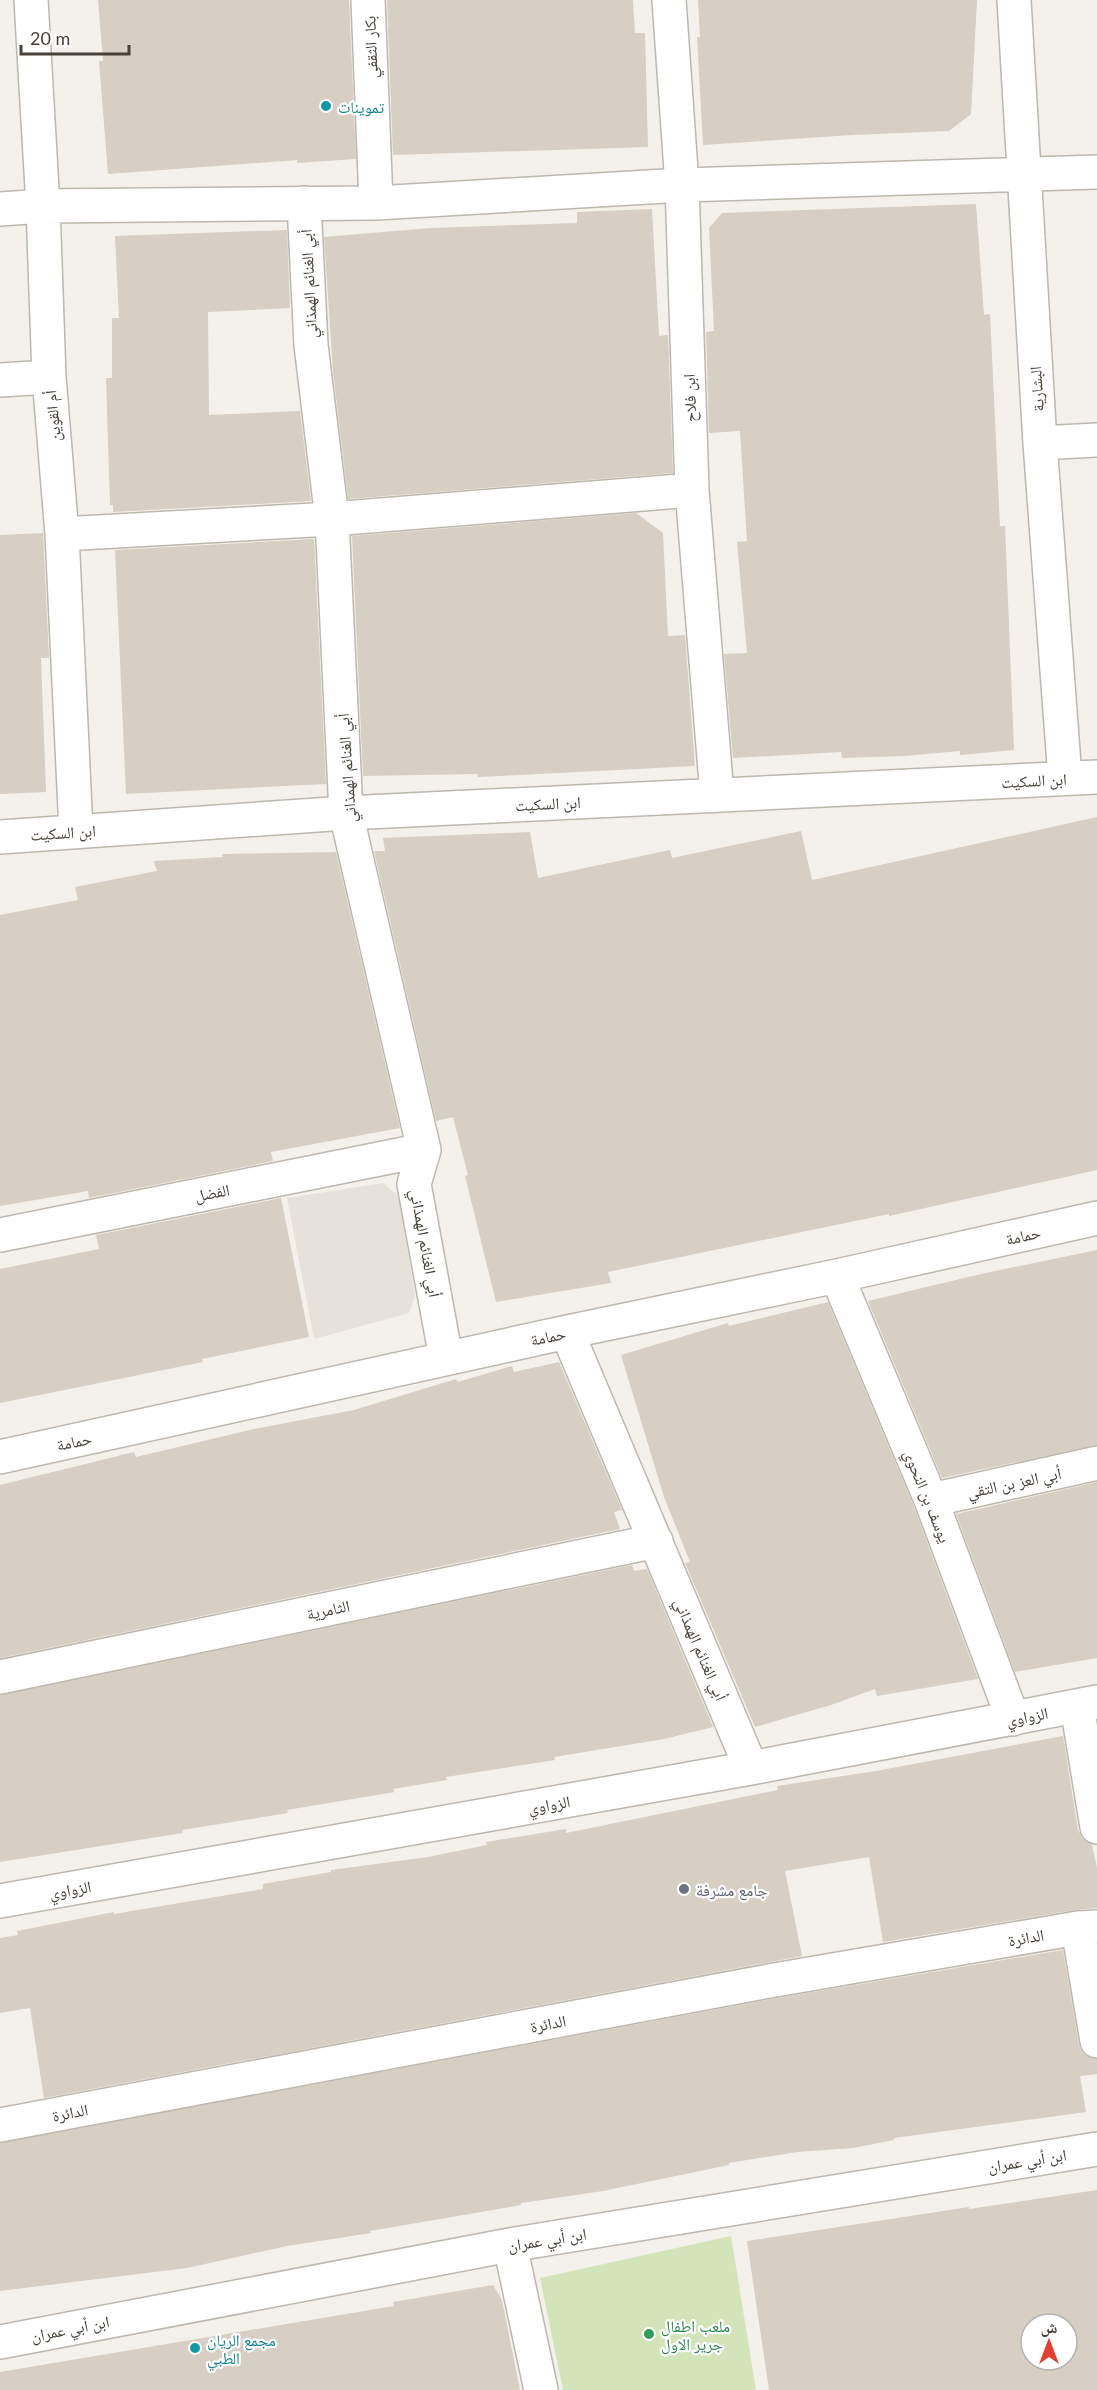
<svg xmlns="http://www.w3.org/2000/svg" width="1097" height="2390" font-family="Lato,'Noto Naskh Arabic',sans-serif">
  <style>
    .residential { fill: #e7e2d9 }
    .green { fill: #d3e4b8 }
    .building { fill: #d7cec4; fill-rule: evenodd }
    .lines { fill: none; stroke-linecap: round; stroke-linejoin: round }
    .minor-casing { stroke: #beb7ae; stroke-width: 36 }
    .minor { stroke: #fff; stroke-width: 33 }
    .culture-dot { fill: #0f9aa8; stroke: #fff; stroke-width: 2 }
    .worship-dot { fill: #6b7280; stroke: #fff; stroke-width: 2 }
    .leisure-dot { fill: #2e9e5b; stroke: #fff; stroke-width: 2 }
    .labels { text-anchor: middle; dominant-baseline: central; stroke-width: 4.5; stroke-linejoin: round; paint-order: stroke }
    .street-label { font-size: 16px; fill: #474139; stroke: #fff }
    .culture-label { font-size: 16px; fill: #0d838f; stroke: #fff; text-anchor: start }
    .worship-label { font-size: 16px; fill: #5b616d; stroke: #fff; text-anchor: start }
    .leisure-label { font-size: 16px; fill: #27864d; stroke: #fff; text-anchor: start }
  </style>
  <rect width="100%" height="100%" fill="#f4f0eb"/>
  <!-- residential -->
  <path class="residential" d="M 383,1183 L 399,1197 L 415,1296 L 409,1313 L 314,1339 L 287,1198 Z"/>
  <!-- green -->
  <path class="green" d="M 731,2236 L 756,2390 L 563,2390 L 540,2278 Z"/>
  <!-- building -->
  <path class="building" d="M 98,0 L 349,0 L 356,159 L 297,163 L 297,160 L 108,174 L 99,61 L 103,61 Z
    M 387,0 L 633,0 L 635,33 L 645,33 L 648,147 L 393,155 Z
    M 698,0 L 977,0 L 971,114 L 949,131 L 852,135 L 703,145 L 697,37 L 700,37 Z
    M 976,204 L 984,315 L 990,314 L 1000,526 L 1005,526 L 1014,750 L 960,755 L 960,751 L 904,756 L 842,758 L 841,752 L 733,758 L 724,654 L 747,653 L 737,542 L 747,541 L 740,431 L 709,433 L 706,332 L 714,331 L 709,228 L 722,213 Z
    M 652,209 L 659,336 L 668,335 L 673,473 L 348,499 L 333,371 L 324,237 L 431,228 L 577,223 L 577,212 Z
    M 287,230 L 290,308 L 208,312 L 209,415 L 300,411 L 311,501 L 113,512 L 113,505 L 110,505 L 106,378 L 112,378 L 112,318 L 119,318 L 115,236 Z
    M 636,513 L 663,533 L 668,636 L 685,635 L 695,766 L 478,777 L 477,774 L 363,776 L 352,536 Z
    M 43,533 L 49,658 L 41,658 L 46,792 L 0,794 L 0,535 Z
    M 314,539 L 326,784 L 126,794 L 115,550 Z
    M 1097,817 L 1097,1170 L 889,1216 L 889,1214 L 608,1272 L 611,1283 L 496,1302 L 465,1176 L 468,1175 L 453,1117 L 436,1121 L 374,851 L 385,851 L 383,838 L 530,832 L 538,878 L 670,850 L 672,858 L 801,831 L 812,880 Z
    M 336,852 L 400,1128 L 271,1152 L 273,1161 L 89,1198 L 88,1191 L 0,1206 L 0,915 L 78,900 L 75,887 L 157,871 L 154,861 L 223,857 L 222,854 Z
    M 281,1198 L 309,1337 L 202,1359 L 203,1362 L 0,1403 L 0,1269 L 99,1249 L 96,1235 Z
    M 1097,1250 L 1097,1445 L 942,1478 L 868,1301 L 981,1274 Z
    M 828,1302 L 914,1507 L 978,1679 L 877,1696 L 875,1689 L 831,1705 L 755,1727 L 685,1563 L 690,1562 L 664,1497 L 621,1355 L 728,1323 L 729,1326 Z
    M 559,1362 L 622,1510 L 614,1512 L 620,1529 L 0,1658 L 0,1485 L 134,1452 L 136,1457 L 254,1429 L 354,1410 L 456,1379 L 458,1382 L 512,1366 L 514,1372 Z
    M 1097,1482 L 1097,1658 L 1015,1672 L 956,1514 Z
    M 632,1565 L 634,1571 L 647,1569 L 713,1727 L 664,1739 L 554,1757 L 555,1760 L 446,1777 L 447,1780 L 393,1789 L 395,1792 L 287,1810 L 288,1813 L 182,1830 L 183,1833 L 0,1862 L 0,1695 Z
    M 1063,1736 L 1078,1830 L 1083,1839 L 1092,1845 L 1097,1868 L 1097,1908 L 1075,1910 L 883,1942 L 869,1857 L 785,1871 L 802,1956 L 44,2098 L 30,2008 L 0,2013 L 0,1938 L 18,1935 L 17,1931 L 114,1912 L 114,1914 L 263,1889 L 263,1884 L 331,1872 L 331,1870 L 428,1857 L 487,1845 L 486,1842 L 566,1829 L 566,1833 L 778,1790 L 777,1786 L 876,1771 Z
    M 1063,1950 L 1079,2045 L 1083,2053 L 1090,2058 L 1097,2059 L 1097,2074 L 1080,2076 L 1086,2112 L 894,2138 L 894,2140 L 853,2148 L 797,2152 L 729,2163 L 729,2165 L 603,2191 L 521,2203 L 521,2205 L 370,2231 L 371,2233 L 287,2246 L 187,2268 L 0,2291 L 0,2143 L 772,1999 Z
    M 1097,2190 L 1097,2390 L 769,2390 L 747,2241 L 969,2207 L 969,2209 ZM 1031,2324 L 1067,2324 L 1067,2360 L 1031,2360 Z
    M 493,2285 L 502,2300 L 520,2390 L 0,2390 L 0,2372 L 394,2306 L 393,2302 Z"/>
  <g class="lines">
    <defs>
      <path id="minor" d="M 31,0 L 43,206 L 49,377 L 62,534 L 76,831
        M 368,0 L 376,203
        M 669,0 L 682,185 L 692,490 L 717,795
        M 1014,0 L 1040,443 L 1065,778
        M 304,203 L 311,345 L 332,519 L 346,813 L 424,1150 L 414,1184 L 446,1358
        M 0,209 L 43,206 L 376,203 L 682,185 L 1097,172
        M 0,380 L 49,377
        M 1040,443 L 1097,440
        M 62,534 L 332,519 L 692,490
        M 0,837 L 346,813 L 1097,777
        M 0,1235 L 424,1150
        M 837,1276 L 931,1500 L 1013,1719
        M 567,1332 L 751,1768
        M 0,1457 L 567,1332 L 837,1276 L 1097,1218
        M 931,1500 L 1097,1463
        M 0,1677 L 656,1541
        M 1077,1706 L 1097,1827
        M 0,1901 L 751,1768 L 1097,1702
        M 1078,1928 L 1097,2041
        M 0,2125 L 769,1981 L 1078,1928 L 1097,1927
        M 510,2245 L 541,2390
        M 0,2342 L 510,2245 L 1097,2149"/>
    </defs>
    <!-- minor casing -->
    <use href="#minor" class="minor-casing"/>
    <!-- minor -->
    <use href="#minor" class="minor"/>
  </g>
  <!-- markers -->
  <g class="culture-dot">
    <circle cx="326" cy="106" r="6"/>
    <circle cx="195" cy="2348" r="6"/>
  </g>
  <circle class="worship-dot" cx="684" cy="1889" r="6"/>
  <circle class="leisure-dot" cx="649" cy="2334" r="6"/>
  <g class="labels">
    <!-- street labels -->
    <g class="street-label">
      <text transform="translate(370 47) rotate(-92)">بكار الثقفي</text>
      <text transform="translate(308 284) rotate(-93)">أبي الغنائم الهمذاني</text>
      <text transform="translate(1036 389) rotate(-94)">البشارية</text>
      <text transform="translate(689 398) rotate(-92)">ابن فلاح</text>
      <text transform="translate(52 416) rotate(-95)">أم القوين</text>
      <text transform="translate(346 768) rotate(-94)">أبي الغنائم الهمذاني</text>
      <text transform="translate(1034 780) rotate(-3)">ابن السكيت</text>
      <text transform="translate(548 803) rotate(-3)">ابن السكيت</text>
      <text transform="translate(63 832) rotate(-4)">ابن السكيت</text>
      <text transform="translate(212 1192) rotate(-11)">الفضل</text>
      <text transform="translate(1023 1235) rotate(-13)">حمامة</text>
      <text transform="translate(426 1243) rotate(80)">أبي الغنائم الهمذاني</text>
      <text transform="translate(548 1336) rotate(-12)">حمامة</text>
      <text transform="translate(74 1441) rotate(-12)">حمامة</text>
      <text transform="translate(1014 1482) rotate(-12)">أبي العز بن التقي</text>
      <text transform="translate(928 1496) rotate(68)">يوسف بن النحوي</text>
      <text transform="translate(328 1609) rotate(-12)">الثامرية</text>
      <text transform="translate(701 1649) rotate(67)">أبي الغنائم الهمذاني</text>
      <text transform="translate(1027 1716) rotate(-11)">الزواوي</text>
      <text transform="translate(549 1804) rotate(-10)">الزواوي</text>
      <text transform="translate(70 1889) rotate(-10)">الزواوي</text>
      <text transform="translate(1026 1937) rotate(-10)">الدائرة</text>
      <text transform="translate(548 2023) rotate(-11)">الدائرة</text>
      <text transform="translate(70 2112) rotate(-11)">الدائرة</text>
      <text transform="translate(1027 2160) rotate(-9)">ابن أبي عمران</text>
      <text transform="translate(547 2239) rotate(-9)">ابن أبي عمران</text>
      <text transform="translate(70 2328) rotate(-11)">ابن أبي عمران</text>
    </g>
    <!-- culture labels -->
    <g class="culture-label">
      <text x="338" y="106">تموينات</text>
      <text x="207" y="2339">مجمع الريان<tspan x="207" dy="18">الطبي</tspan></text>
    </g>
    <!-- worship labels -->
    <g class="worship-label">
      <text x="696" y="1889">جامع مشرفة</text>
    </g>
    <!-- leisure labels -->
    <g class="leisure-label">
      <text x="661" y="2325">ملعب اطفال<tspan x="661" dy="18">جرير الاول</tspan></text>
    </g>
  </g>
  <!-- north arrow -->
  <g transform="translate(1049 2342)"><circle r="28" fill="#ffffff" stroke="#b5b3b0" stroke-width="1.5"/>
  <path d="M0-4.5L10 22L0 15L-10 22Z" fill="#e53e30"/>
  <text y="-9" font-size="16" font-weight="bold" text-anchor="middle" fill="#474139">ش</text>
  </g>
  <!-- scale -->
  <path d="M21 45v9h108v-9" fill="none" stroke="#474139" stroke-width="3"/>
  <text x="30" y="45" font-size="18" fill="#474139" stroke="#ffffff" stroke-width="4.5" paint-order="stroke">20 m</text>
</svg>
